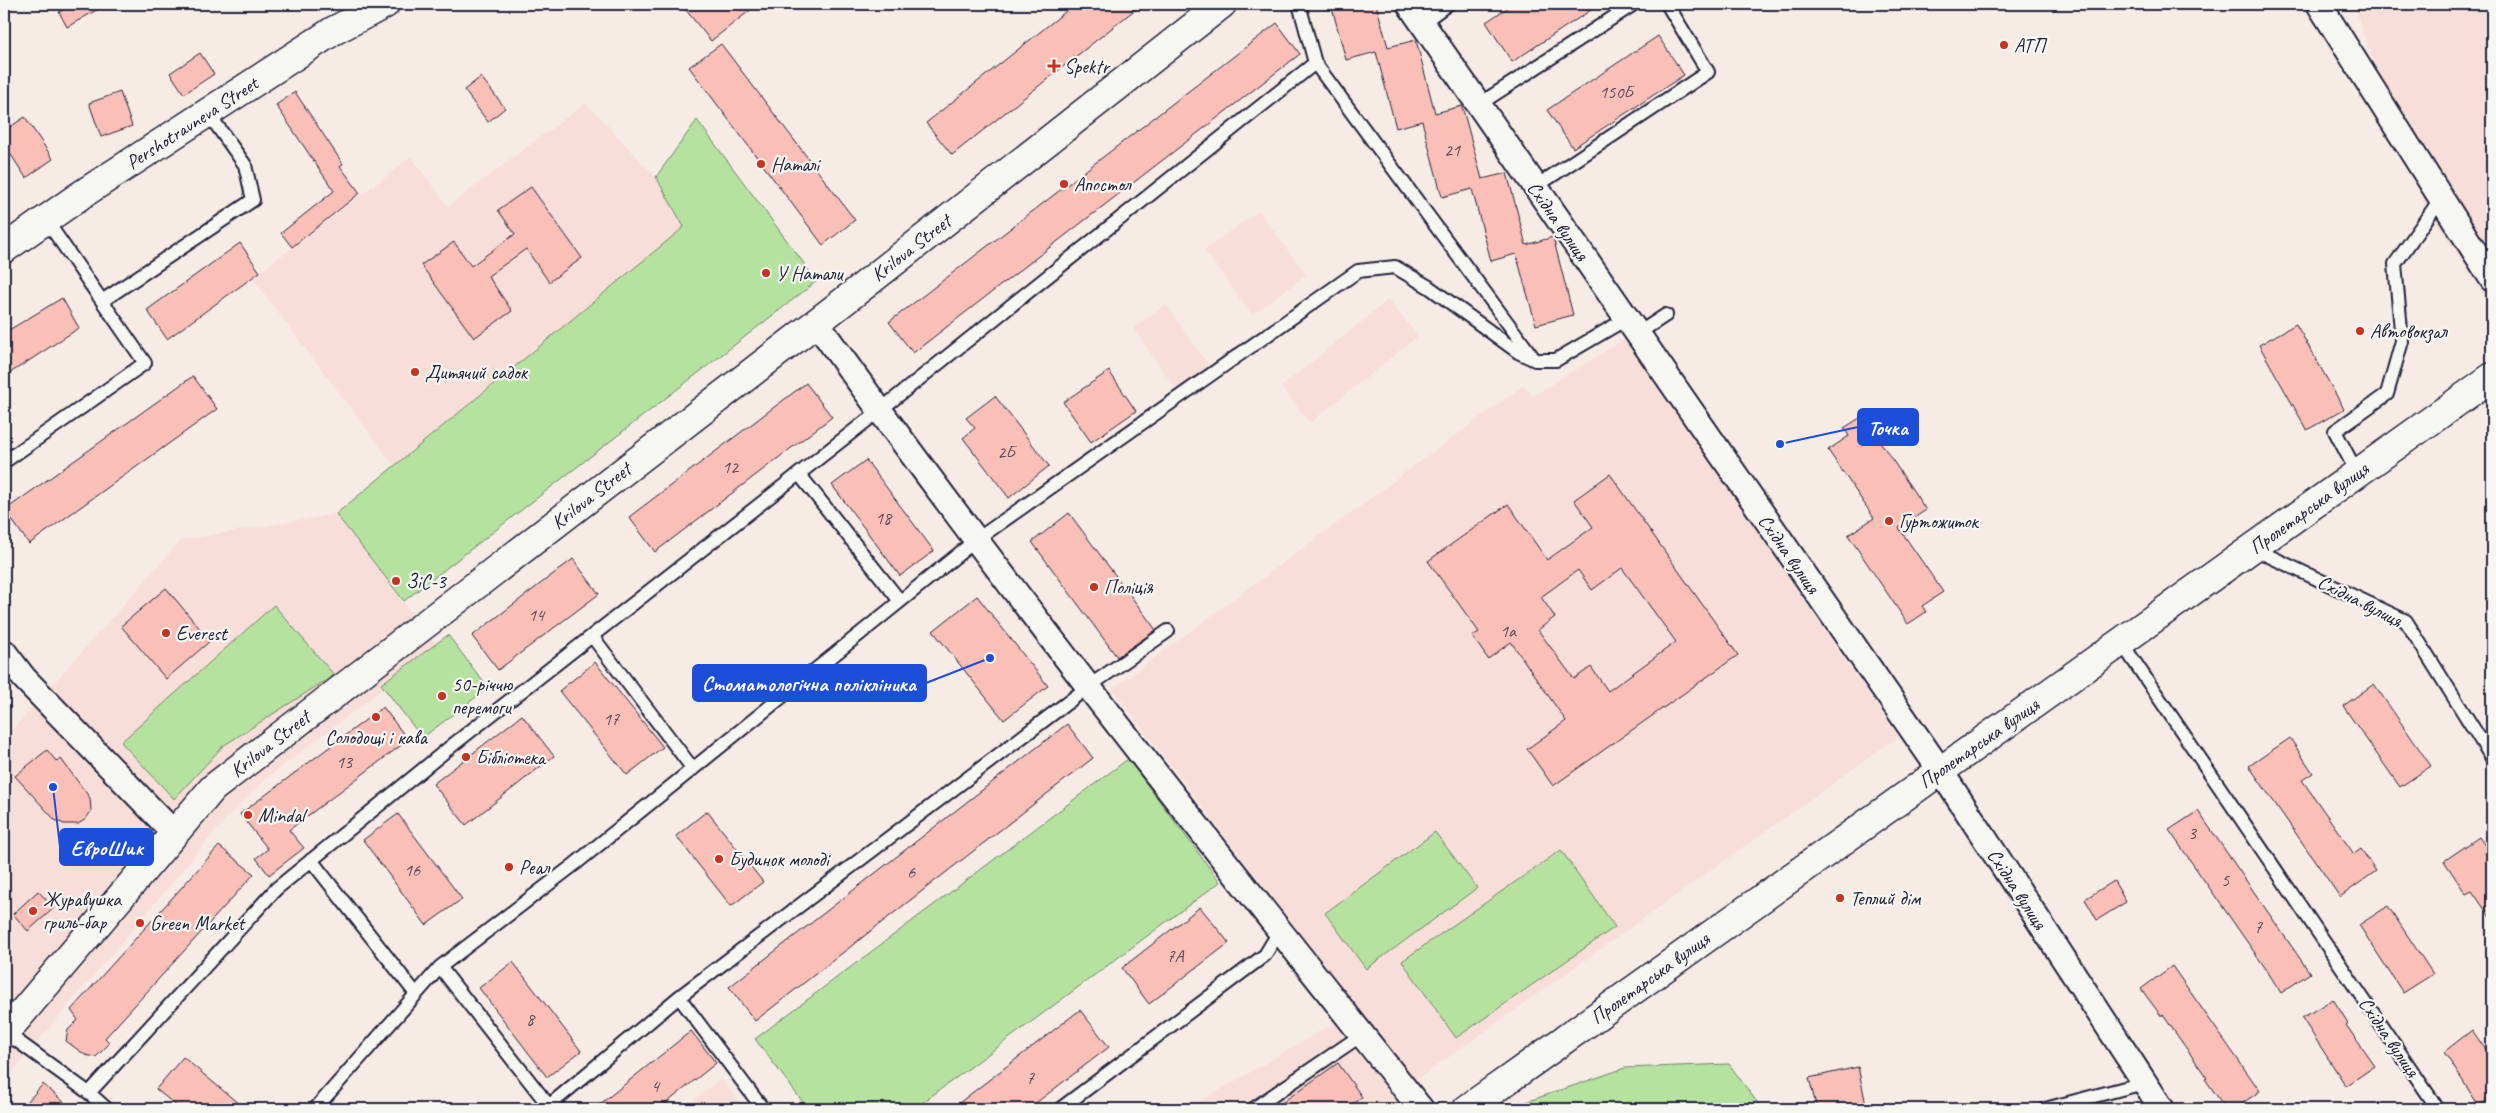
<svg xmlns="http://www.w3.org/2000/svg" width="2496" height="1113" font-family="Caveat,sans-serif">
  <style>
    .built { fill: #f8ded8; fill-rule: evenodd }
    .green { fill: #b6e29f; stroke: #6c826d }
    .building { fill: #fabfb7; stroke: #22223b; fill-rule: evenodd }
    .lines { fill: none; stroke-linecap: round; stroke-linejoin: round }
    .service-casing { stroke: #22223b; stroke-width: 16 }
    .minor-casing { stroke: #22223b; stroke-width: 28 }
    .tertiary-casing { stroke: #22223b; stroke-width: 31 }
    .service { stroke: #f6f6f2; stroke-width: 12 }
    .minor { stroke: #f6f6f2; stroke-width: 24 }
    .tertiary { stroke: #f6f6f2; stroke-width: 28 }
    .poi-dot { fill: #c8321e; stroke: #f6f6f2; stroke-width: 2 }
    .labels { text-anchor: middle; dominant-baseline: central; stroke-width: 4.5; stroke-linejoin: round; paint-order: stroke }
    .number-label { font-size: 18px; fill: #58495a }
    .poi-label { font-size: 20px; fill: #22223b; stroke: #f6f6f2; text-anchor: start }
    .street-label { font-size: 20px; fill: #22223b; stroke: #f6f6f2 }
    .leader { fill: none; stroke: #1d4ed8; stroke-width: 2 }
    .callout-dot { fill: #1d4ed8; stroke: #f6f6f2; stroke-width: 2 }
    .callout { fill: #1d4ed8; stroke: #1d4ed8; stroke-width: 2 }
    .callout-label { font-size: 21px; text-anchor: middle; font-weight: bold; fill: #fff }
  </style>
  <rect width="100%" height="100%" fill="#f7ebe6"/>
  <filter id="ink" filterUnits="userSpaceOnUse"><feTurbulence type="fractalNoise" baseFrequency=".02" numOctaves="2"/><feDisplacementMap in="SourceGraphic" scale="10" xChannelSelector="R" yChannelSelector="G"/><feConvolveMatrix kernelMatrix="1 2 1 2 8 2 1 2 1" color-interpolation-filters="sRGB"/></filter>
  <g filter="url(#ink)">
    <!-- built -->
    <path class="built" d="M 2353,4 L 2492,4 L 2492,308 L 2423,200 Z
      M 586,103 L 656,177 L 684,227 L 394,465 L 252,278 L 411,157 L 448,206 Z
      M 1259,211 L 1306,275 L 1252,315 L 1204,250 Z
      M 1388,300 L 1418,336 L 1310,423 L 1281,387 Z
      M 1166,305 L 1209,366 L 1176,389 L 1133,328 Z
      M 1625,339 L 1898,737 L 1415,1081 L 1430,1109 L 1187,1109 L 1358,1009 L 1112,689 L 1524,385 L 1533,396 Z
      M 336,514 L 438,647 L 267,778 L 228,816 L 4,1082 L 4,739 L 181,540 ZM 275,605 L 333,675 L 223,746 Z
      M 721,1078 L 744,1109 L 683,1109 Z"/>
    <!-- green -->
    <path class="green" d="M 697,120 L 817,281 L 404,601 L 336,514 L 684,227 L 656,177 Z
      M 274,605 L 334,675 L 223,746 L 174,799 L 121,742 Z
      M 448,635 L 488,688 L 422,738 L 381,684 Z
      M 1128,759 L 1220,882 L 914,1109 L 808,1109 L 755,1039 Z
      M 1435,832 L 1477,888 L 1366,969 L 1325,913 Z
      M 1561,850 L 1615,927 L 1456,1038 L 1402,961 Z
      M 1729,1064 L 1762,1109 L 1518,1109 L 1520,1104 L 1625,1068 Z"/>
    <!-- building -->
    <path class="building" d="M 73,4 L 107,4 L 67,27 L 59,12 Z
      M 681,4 L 758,4 L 711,41 Z
      M 1075,4 L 1142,4 L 952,155 L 926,123 Z
      M 1331,4 L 1376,4 L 1388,47 L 1416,40 L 1435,113 L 1462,106 L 1482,179 L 1507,173 L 1526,245 L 1553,237 L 1573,315 L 1536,325 L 1516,254 L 1491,261 L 1472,189 L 1442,197 L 1422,121 L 1396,128 L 1376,52 L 1346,60 Z
      M 1513,4 L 1600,4 L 1512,62 L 1486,22 Z
      M 1277,23 L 1300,54 L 913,353 L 889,322 Z
      M 1658,36 L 1684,75 L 1573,148 L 1547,110 Z
      M 721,44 L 855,220 L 823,245 L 689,67 Z
      M 200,53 L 214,74 L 184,94 L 170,73 Z
      M 481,77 L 505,108 L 488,122 L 464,90 Z
      M 120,92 L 132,126 L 101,137 L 89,103 Z
      M 295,92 L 343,164 L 340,166 L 360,193 L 292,247 L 281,233 L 334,191 L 276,105 Z
      M 25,117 L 53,159 L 26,178 L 4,144 L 4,131 Z
      M 531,187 L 582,258 L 549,282 L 526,249 L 488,276 L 512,311 L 474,338 L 421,265 L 454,242 L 471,266 L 515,234 L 498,210 Z
      M 240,243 L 260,272 L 167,339 L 147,310 Z
      M 62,298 L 79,328 L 4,377 L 4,333 Z
      M 2296,324 L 2344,409 L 2307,430 L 2259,345 Z
      M 1109,371 L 1136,411 L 1091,442 L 1063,402 Z
      M 193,376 L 217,409 L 29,544 L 5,510 Z
      M 806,383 L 832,417 L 655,552 L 629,517 Z
      M 995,396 L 1049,466 L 1009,498 L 963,438 L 975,428 L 966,418 Z
      M 1863,416 L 1926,510 L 1899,528 L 1943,592 L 1922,606 L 1926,612 L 1908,624 L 1848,535 L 1874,518 L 1828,450 L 1849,436 L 1844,428 Z
      M 866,460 L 934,551 L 900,576 L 832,485 Z
      M 1610,474 L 1738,655 L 1553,786 L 1527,749 L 1566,721 L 1511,642 L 1488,659 L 1472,636 L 1479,632 L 1428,561 L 1508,504 L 1547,560 L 1593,527 L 1574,500 ZM 1622,568 L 1676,642 L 1608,691 L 1591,667 L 1574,679 L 1538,630 L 1555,617 L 1541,597 L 1578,570 L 1592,590 Z
      M 1069,513 L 1156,630 L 1117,657 L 1032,542 Z
      M 573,559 L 599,594 L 498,670 L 472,636 Z
      M 166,588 L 210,641 L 166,679 L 121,626 Z
      M 977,596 L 1048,686 L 1004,720 L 933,631 Z
      M 595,662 L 663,747 L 627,775 L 559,691 Z
      M 2374,684 L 2431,766 L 2400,787 L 2343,706 Z
      M 383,707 L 408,740 L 289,830 L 304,848 L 269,875 L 256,858 L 268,849 L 240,814 Z
      M 522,715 L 554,756 L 466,825 L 433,784 Z
      M 1067,724 L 1093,758 L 755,1021 L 729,987 Z
      M 2290,738 L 2313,773 L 2302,780 L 2354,854 L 2361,849 L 2376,871 L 2340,897 L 2249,766 Z
      M 47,750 L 57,762 L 61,759 L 90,798 L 91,811 L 86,819 L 78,824 L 64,824 L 55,820 L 15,776 Z
      M 707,811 L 763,882 L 731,906 L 676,836 Z
      M 2198,811 L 2310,973 L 2281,993 L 2266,969 L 2169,830 Z
      M 398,814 L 462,899 L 426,925 L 363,840 Z
      M 2479,837 L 2492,856 L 2492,920 L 2472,891 L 2466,894 L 2444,861 Z
      M 219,846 L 254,874 L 105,1038 L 110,1043 L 96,1057 L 85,1055 L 66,1041 L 68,1030 L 78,1020 L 71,1010 Z
      M 2114,881 L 2126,902 L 2097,920 L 2085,899 Z
      M 38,891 L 54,908 L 28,931 L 13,914 Z
      M 2388,906 L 2433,974 L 2403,993 L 2359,925 Z
      M 1200,907 L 1229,943 L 1149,1004 L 1122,968 Z
      M 513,962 L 581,1051 L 547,1077 L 479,988 Z
      M 2172,966 L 2260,1091 L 2234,1109 L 2226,1109 L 2205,1079 L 2207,1078 L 2163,1015 L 2162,1017 L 2141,989 Z
      M 2333,999 L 2348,1023 L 2346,1025 L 2375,1066 L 2346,1086 L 2302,1018 Z
      M 1080,1010 L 1109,1047 L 1028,1109 L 951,1109 Z
      M 2472,1030 L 2492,1059 L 2492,1096 L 2479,1106 L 2444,1052 Z
      M 691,1031 L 716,1063 L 659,1109 L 594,1109 Z
      M 183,1057 L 245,1109 L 180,1109 L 156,1089 Z
      M 1338,1063 L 1362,1097 L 1345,1109 L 1273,1109 Z
      M 1858,1067 L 1867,1109 L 1817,1109 L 1809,1078 Z
      M 43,1084 L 72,1109 L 21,1109 Z"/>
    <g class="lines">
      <defs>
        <path id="service" d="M 1299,4 L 1315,63
          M 1422,23 L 1448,4
          M 1478,105 L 1634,4
          M 1535,187 L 1708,72 L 1667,4
          M 102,301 L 253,200 L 245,165 L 208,113
          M 1637,334 L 1666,315
          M 4,462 L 145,363 L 46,220
          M 2357,473 L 2335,431 L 2387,394 L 2402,341 L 2395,264 L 2441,198
          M 799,474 L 900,601
          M 2252,548 L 2406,621 L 2492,758
          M 592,636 L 693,769
          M 2121,642 L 2438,1109
          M 311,860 L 416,994
          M 440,967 L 549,1106
          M 679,997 L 763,1109
          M 5,1032 L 89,1093 L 107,1109
          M 89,1093 L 276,889 L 454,744 L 879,411 L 1315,63 L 1535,360
          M 315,1109 L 440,967 L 575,864 L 976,540 L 1358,271 L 1395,267 L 1429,287 L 1518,352 L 1535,360 L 1556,360 L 1626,319
          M 545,1109 L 679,997 L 1088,687 L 1168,631
          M 1060,1109 L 1265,955 L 1280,930
          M 1253,1109 L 1363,1034
          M 2045,1109 L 2144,1083"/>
        <path id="minor" d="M 1409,4 L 1940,770 L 2162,1109
          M 2319,4 L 2492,279
          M 816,322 C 1008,591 1216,850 1421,1109
          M 4,652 L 24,678 L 174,833"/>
        <path id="tertiary" d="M 4,249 L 81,195 L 333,31 L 385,4
          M 4,1034 L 213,788 L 843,302 L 1222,4
          M 1467,1109 L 2492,377"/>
      </defs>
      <!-- service casing -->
      <use href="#service" class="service-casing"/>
      <!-- minor casing -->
      <use href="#minor" class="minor-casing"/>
      <!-- tertiary casing -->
      <use href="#tertiary" class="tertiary-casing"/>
      <!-- service -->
      <use href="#service" class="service"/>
      <!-- minor -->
      <use href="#minor" class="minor"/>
      <!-- tertiary -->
      <use href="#tertiary" class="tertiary"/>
    </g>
  </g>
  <!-- markers -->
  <g class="poi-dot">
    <circle cx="2004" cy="45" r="5"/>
    <path d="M1051.5 58.5h5v5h5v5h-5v5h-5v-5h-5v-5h5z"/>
    <circle cx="761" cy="164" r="5"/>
    <circle cx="1064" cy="184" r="5"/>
    <circle cx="766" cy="273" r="5"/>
    <circle cx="2360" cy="331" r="5"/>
    <circle cx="415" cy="372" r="5"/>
    <circle cx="1889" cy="521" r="5"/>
    <circle cx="396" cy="581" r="5"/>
    <circle cx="1094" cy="587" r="5"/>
    <circle cx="166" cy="633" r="5"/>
    <circle cx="442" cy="696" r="5"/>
    <circle cx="376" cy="717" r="5"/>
    <circle cx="466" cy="757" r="5"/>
    <circle cx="248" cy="815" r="5"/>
    <circle cx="719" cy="859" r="5"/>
    <circle cx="509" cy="867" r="5"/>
    <circle cx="1840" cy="898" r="5"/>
    <circle cx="33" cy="911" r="5"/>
    <circle cx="140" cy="923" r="5"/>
  </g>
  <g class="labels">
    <!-- number labels -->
    <g class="number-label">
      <text x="1616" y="92">150Б</text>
      <text x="1452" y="150">21</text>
      <text x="1006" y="452">2Б</text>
      <text x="730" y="467">12</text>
      <text x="883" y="518">18</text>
      <text x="536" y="615">14</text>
      <text x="1508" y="631">1а</text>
      <text x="611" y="719">17</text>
      <text x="344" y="762">13</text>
      <text x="2192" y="833">3</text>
      <text x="412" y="870">16</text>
      <text x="911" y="872">6</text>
      <text x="2225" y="880">5</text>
      <text x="2258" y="927">7</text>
      <text x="1175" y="956">7А</text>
      <text x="530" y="1019">8</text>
      <text x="1030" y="1078">7</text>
      <text x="655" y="1086">4</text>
    </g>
    <!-- poi labels -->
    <g class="poi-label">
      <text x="2014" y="45">АТП</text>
      <text x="1064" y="66">Spektr</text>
      <text x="771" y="164">Наталі</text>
      <text x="1074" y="184">Апостол</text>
      <text x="776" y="273">У Натали</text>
      <text x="2370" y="331">Автовокзал</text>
      <text x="425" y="372">Дитячий садок</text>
      <text x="1899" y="521">Гуртожиток</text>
      <text x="406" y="581">ЗіС-3</text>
      <text x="1104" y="587">Поліція</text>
      <text x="176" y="633">Everest</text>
      <text x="452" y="684">50-річчю<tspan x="452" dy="23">перемоги</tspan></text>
      <text x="376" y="737" text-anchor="middle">Солодощі і кава</text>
      <text x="476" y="757">Бібліотека</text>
      <text x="258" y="815">Mindal</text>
      <text x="729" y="859">Будинок молоді</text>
      <text x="519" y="867">Реал</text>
      <text x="1850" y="898">Теплий дім</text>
      <text x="43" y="899">Журавушка<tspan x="43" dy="23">гриль-бар</tspan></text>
      <text x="150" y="923">Green Market</text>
    </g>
    <!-- street labels -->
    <g class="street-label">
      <text transform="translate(192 123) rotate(-33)">Pershotravneva Street</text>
      <text transform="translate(1558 221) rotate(55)">Східна вулиця</text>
      <text transform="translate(911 248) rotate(-38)">Krilova Street</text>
      <text transform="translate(591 496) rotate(-38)">Krilova Street</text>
      <text transform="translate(2309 508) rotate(-36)">Пролетарська вулиця</text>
      <text transform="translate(1789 554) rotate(55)">Східна вулиця</text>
      <text transform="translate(2360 601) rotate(27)">Східна вулиця</text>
      <text transform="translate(1979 743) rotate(-35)">Пролетарська вулиця</text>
      <text transform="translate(270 744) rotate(-38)">Krilova Street</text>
      <text transform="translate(2017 889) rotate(57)">Східна вулиця</text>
      <text transform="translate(1650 978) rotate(-36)">Пролетарська вулиця</text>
      <text transform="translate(2389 1037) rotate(56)">Східна вулиця</text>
    </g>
  </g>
  <!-- callouts -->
  <path class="leader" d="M1780 444L1858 427M990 658L926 683M53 787L60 847"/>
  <g class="callout-dot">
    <circle cx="1780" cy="444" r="5"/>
    <circle cx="990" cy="658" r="5"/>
    <circle cx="53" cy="787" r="5"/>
  </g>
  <g class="callout">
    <rect x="1858" y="409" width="60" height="36" rx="5"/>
    <rect x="693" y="665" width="233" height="36" rx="5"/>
    <rect x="60" y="829" width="93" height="36" rx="5"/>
  </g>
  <g class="callout-label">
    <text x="1888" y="435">Точка</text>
    <text x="809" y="691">Стоматологічна полікліника</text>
    <text x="107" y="855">ЕвроШик</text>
  </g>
  <!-- margin -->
  <rect width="2496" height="1113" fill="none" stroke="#f6f6f2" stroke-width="20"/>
  <rect x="10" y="10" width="2476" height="1093" fill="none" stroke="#22223b" stroke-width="2" filter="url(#ink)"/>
</svg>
